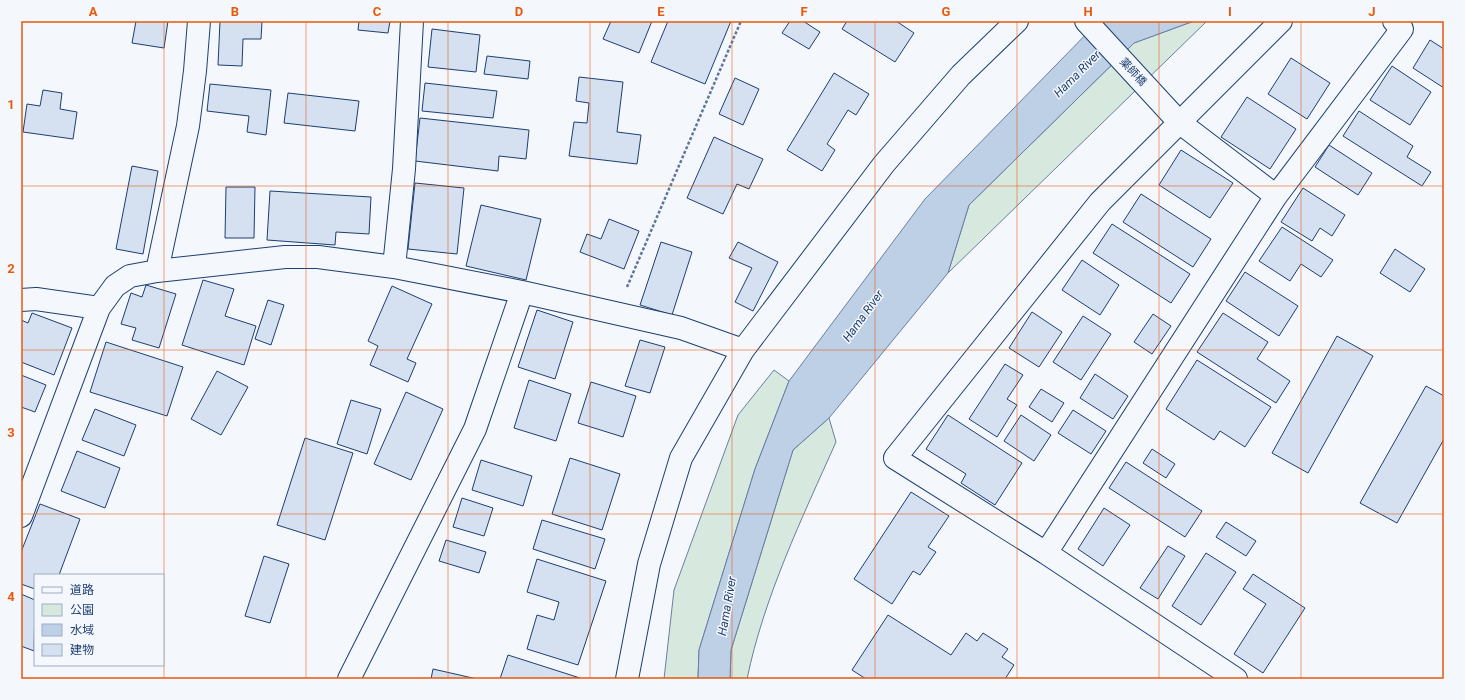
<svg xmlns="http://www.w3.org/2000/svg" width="1465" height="700" font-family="Roboto,'Noto Sans JP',sans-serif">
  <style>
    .green { fill: #d7e8df; stroke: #687fa3 }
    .water { fill: #bed0e5; stroke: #687fa3 }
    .building { fill: #d5e0f0; stroke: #1d3f73 }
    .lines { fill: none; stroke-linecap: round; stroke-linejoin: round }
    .minor-casing { stroke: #1d3f73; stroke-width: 24 }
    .path { stroke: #5e769c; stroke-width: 2.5; stroke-dasharray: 3 2; stroke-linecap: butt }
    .minor { stroke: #f4f7fb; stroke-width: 22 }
    .grid { fill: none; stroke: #e8590c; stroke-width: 1; stroke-opacity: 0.55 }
    .labels { text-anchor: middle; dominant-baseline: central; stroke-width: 3; stroke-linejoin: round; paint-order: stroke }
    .street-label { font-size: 11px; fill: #1d3f73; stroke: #f4f7fb }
    .water-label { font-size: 12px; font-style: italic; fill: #1d3f73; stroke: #f4f7fb }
    .neatline { fill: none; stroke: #e8590c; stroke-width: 1.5 }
    .grid-label { font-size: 13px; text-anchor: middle; font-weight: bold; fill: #e8590c }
  </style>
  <rect width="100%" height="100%" fill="#f4f7fb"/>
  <!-- green -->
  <path class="green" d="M 1194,21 L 1207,21 L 948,273 L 969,205 L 1134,43 Z
    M 774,370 L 789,381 L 755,469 L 699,650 L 698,679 L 664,679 L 674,590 L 738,415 Z
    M 829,418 L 836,442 C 802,518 764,597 747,679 L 730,679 L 731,650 L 793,450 Z"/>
  <!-- water -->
  <path class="water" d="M 1099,21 L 1194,21 L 1134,43 L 969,205 L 948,273 L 829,418 L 793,450 L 731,650 L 730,679 L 698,679 L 699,650 L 755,469 L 789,381 L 925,199 Z"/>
  <!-- building -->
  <path class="building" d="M 136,21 L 168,21 L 164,48 L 132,43 Z
    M 220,21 L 262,21 L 261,39 L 243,39 L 242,66 L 218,65 Z
    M 359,21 L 390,21 L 388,33 L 358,30 Z
    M 611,21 L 652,21 L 639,53 L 603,39 Z
    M 668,21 L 731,21 L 705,84 L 651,62 Z
    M 790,21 L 803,21 L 820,32 L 809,49 L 782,33 Z
    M 847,21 L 896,21 L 914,33 L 895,62 L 842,29 Z
    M 432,29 L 480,35 L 476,72 L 428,67 Z
    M 1430,40 L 1444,49 L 1444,88 L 1413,68 Z
    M 487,56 L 530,61 L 528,79 L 484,74 Z
    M 1291,58 L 1330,83 L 1307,119 L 1268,94 Z
    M 1392,66 L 1431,92 L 1410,125 L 1370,100 Z
    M 834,73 L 869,94 L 856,115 L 848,110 L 827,144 L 835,150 L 822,171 L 787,150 Z
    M 579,77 L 623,82 L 617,132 L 641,135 L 637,164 L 569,156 L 574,122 L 587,123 L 589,103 L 576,101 Z
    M 735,78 L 759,89 L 743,125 L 719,114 Z
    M 425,83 L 497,91 L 493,118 L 422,111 Z
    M 210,84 L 271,90 L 266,135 L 247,132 L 249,116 L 207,111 Z
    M 43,90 L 62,93 L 60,109 L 77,112 L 73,139 L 23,132 L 27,104 L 40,106 Z
    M 288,93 L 359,101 L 355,131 L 284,123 Z
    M 1247,97 L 1296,129 L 1270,169 L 1221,137 Z
    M 1359,111 L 1413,146 L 1407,157 L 1431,172 L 1422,186 L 1343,136 Z
    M 420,118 L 529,130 L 526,159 L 499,156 L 498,171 L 415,161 Z
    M 714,137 L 763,159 L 749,189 L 737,184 L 723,214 L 687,198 Z
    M 1329,145 L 1372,173 L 1358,195 L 1315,167 Z
    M 1181,150 L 1233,183 L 1210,218 L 1159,185 Z
    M 132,166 L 158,171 L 143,254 L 116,249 Z
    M 415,183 L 464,188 L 457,254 L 408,249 Z
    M 226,187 L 255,187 L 254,238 L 225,238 Z
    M 1303,188 L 1345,215 L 1332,236 L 1320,228 L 1312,241 L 1281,222 Z
    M 270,191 L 371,197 L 369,234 L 336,232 L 335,245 L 267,240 Z
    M 1141,194 L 1211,239 L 1193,267 L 1123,222 Z
    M 481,205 L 541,219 L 526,280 L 466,266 Z
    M 609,219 L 639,231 L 624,269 L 580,252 L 587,234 L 601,239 Z
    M 1112,224 L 1190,274 L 1171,303 L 1093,253 Z
    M 1282,227 L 1333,260 L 1321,277 L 1301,264 L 1290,281 L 1259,261 Z
    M 661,242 L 692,252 L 672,315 L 640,305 Z
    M 738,242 L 778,262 L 753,311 L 735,302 L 752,268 L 729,258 Z
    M 1395,249 L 1425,269 L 1410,292 L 1380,273 Z
    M 1082,260 L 1119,285 L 1100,315 L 1062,290 Z
    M 1245,272 L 1298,306 L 1279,336 L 1226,301 Z
    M 203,280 L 234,289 L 225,316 L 256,326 L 244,365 L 182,345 Z
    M 146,285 L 176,294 L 159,348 L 132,340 L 136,328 L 121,324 L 131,293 L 142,297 Z
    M 392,286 L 432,304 L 407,359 L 416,363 L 408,382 L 370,365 L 378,346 L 368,341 Z
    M 268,300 L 284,305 L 271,345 L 255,339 Z
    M 537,310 L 573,322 L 555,379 L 518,367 Z
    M 1032,312 L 1062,332 L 1039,367 L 1009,348 Z
    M 32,313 L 72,328 L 54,375 L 21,362 L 21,320 L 28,323 Z
    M 1223,313 L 1268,342 L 1257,359 L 1290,381 L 1276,403 L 1197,352 Z
    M 1153,314 L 1171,326 L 1152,354 L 1134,342 Z
    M 1083,316 L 1111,334 L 1081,380 L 1053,362 Z
    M 1337,336 L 1373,356 L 1308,473 L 1272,453 Z
    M 640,340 L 665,347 L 650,393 L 625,386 Z
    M 106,342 L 183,367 L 167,416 L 90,392 Z
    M 1197,360 L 1271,407 L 1245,447 L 1220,431 L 1214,440 L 1166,409 Z
    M 1005,364 L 1023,375 L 1007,399 L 1017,405 L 997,437 L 969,419 Z
    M 217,371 L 248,387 L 221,435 L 191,419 Z
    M 1095,374 L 1128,396 L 1113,419 L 1080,398 Z
    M 21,375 L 46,385 L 35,412 L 21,407 Z
    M 529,380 L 571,394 L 556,441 L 514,428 Z
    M 591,382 L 636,396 L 623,437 L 578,423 Z
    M 1426,386 L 1444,396 L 1444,439 L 1397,523 L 1360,503 Z
    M 1041,389 L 1064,403 L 1052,422 L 1029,407 Z
    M 406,392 L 443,409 L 411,480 L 374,464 Z
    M 351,400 L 381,409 L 367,454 L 337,444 Z
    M 95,409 L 136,425 L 124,456 L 82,440 Z
    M 1073,410 L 1106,431 L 1091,454 L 1058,433 Z
    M 948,415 L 1022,463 L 995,505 L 961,483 L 966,474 L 926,449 Z
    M 1021,415 L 1051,435 L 1034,461 L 1004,441 Z
    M 305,438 L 353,453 L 325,540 L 277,525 Z
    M 1152,449 L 1175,464 L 1166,478 L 1143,463 Z
    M 77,451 L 120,468 L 105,508 L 61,491 Z
    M 570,458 L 620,474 L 602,530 L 552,514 Z
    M 481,460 L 532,476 L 523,506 L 472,490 Z
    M 1126,462 L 1202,511 L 1185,537 L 1109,488 Z
    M 911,492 L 949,516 L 928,547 L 936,552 L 920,575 L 913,571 L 892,604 L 854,579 Z
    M 462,498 L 493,508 L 484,536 L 453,527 Z
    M 40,504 L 80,519 L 59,575 L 35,575 L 35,589 L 21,584 L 21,552 Z
    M 1104,508 L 1130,525 L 1103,566 L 1078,549 Z
    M 542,520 L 605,539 L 595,569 L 533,549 Z
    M 1226,522 L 1256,541 L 1246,556 L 1216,537 Z
    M 446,540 L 486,552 L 479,573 L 439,561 Z
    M 1168,546 L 1185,556 L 1158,599 L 1140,588 Z
    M 1206,553 L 1236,572 L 1201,625 L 1172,606 Z
    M 264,556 L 289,564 L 270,623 L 245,616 Z
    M 537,559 L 606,581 L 578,665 L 527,649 L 537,615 L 554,620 L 559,602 L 527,592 Z
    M 1253,574 L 1305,608 L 1263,673 L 1234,654 L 1266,604 L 1243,589 Z
    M 21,594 L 35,600 L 34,651 L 21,646 Z
    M 888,615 L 951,655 L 966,633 L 977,641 L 983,633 L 1008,649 L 1002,657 L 1014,665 L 1005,679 L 866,679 L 852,670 Z
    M 508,655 L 580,678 L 500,679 Z
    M 433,669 L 477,679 L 431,679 Z"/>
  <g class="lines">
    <defs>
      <path id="minor" d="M 1086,21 L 1179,122 L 1276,196
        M 394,267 L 404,169 L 412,21
        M 157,271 L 188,126 L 195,71 L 199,21
        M 21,300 L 36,299 L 99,308
        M 21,516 L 99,308 L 115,286 L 130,276 L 157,271 L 285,257 L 318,257 L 394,267 L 522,292 L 681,328 L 743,350
        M 1046,553 L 1276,196 L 1402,29 L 1394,21
        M 349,679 L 475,429 L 522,292
        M 627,679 L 649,564 L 681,458 L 743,350 L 884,164 L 961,75 L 1017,21
        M 1236,679 L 1046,553 L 895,458 L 1100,202 L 1281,21"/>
    </defs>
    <!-- minor casing -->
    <use href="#minor" class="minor-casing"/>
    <!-- path -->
    <path class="path" d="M 627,287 L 741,21"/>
    <!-- minor -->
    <use href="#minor" class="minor"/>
  </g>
  <!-- grid -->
  <path class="grid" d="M 164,21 L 164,679M 306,21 L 306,679M 448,21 L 448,679M 590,21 L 590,679M 732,21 L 732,679M 875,21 L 875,679M 1017,21 L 1017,679M 1159,21 L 1159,679M 1301,21 L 1301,679M 21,186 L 1444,186M 21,350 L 1444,350M 21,514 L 1444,514"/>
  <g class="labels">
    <!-- street labels -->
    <g class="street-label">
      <text transform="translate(1133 72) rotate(47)">薬師橋</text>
    </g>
    <!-- water labels -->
    <g class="water-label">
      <text transform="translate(1077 74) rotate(-45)">Hama River</text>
      <text transform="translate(863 316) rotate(-54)">Hama River</text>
      <text transform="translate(727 606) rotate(-80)">Hama River</text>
    </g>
  </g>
  <!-- border -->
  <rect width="1465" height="700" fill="none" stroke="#f4f7fb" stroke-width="44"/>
  <!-- legend -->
  <rect x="34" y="574" width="130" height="92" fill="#f4f7fb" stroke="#9eadc5"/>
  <rect x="42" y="587" width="20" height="6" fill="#f4f7fb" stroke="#9eadc5"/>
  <text x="70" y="594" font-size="12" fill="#1d3f73">道路</text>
  <rect x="42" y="604" width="20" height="12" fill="#d7e8df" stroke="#9eadc5"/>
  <text x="70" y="614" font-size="12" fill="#1d3f73">公園</text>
  <rect x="42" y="624" width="20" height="12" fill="#bed0e5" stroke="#9eadc5"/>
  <text x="70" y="634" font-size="12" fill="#1d3f73">水域</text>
  <rect x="42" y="644" width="20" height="12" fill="#d5e0f0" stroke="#9eadc5"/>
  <text x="70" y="654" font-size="12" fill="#1d3f73">建物</text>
  <rect x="22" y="22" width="1421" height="656" class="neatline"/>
  <g class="grid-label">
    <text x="93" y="16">A</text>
    <text x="235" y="16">B</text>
    <text x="377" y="16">C</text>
    <text x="519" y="16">D</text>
    <text x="661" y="16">E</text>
    <text x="804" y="16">F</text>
    <text x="946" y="16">G</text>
    <text x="1088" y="16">H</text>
    <text x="1230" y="16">I</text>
    <text x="1372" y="16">J</text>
    <text x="11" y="109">1</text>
    <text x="11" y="273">2</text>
    <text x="11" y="437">3</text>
    <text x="11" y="601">4</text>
  </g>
</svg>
